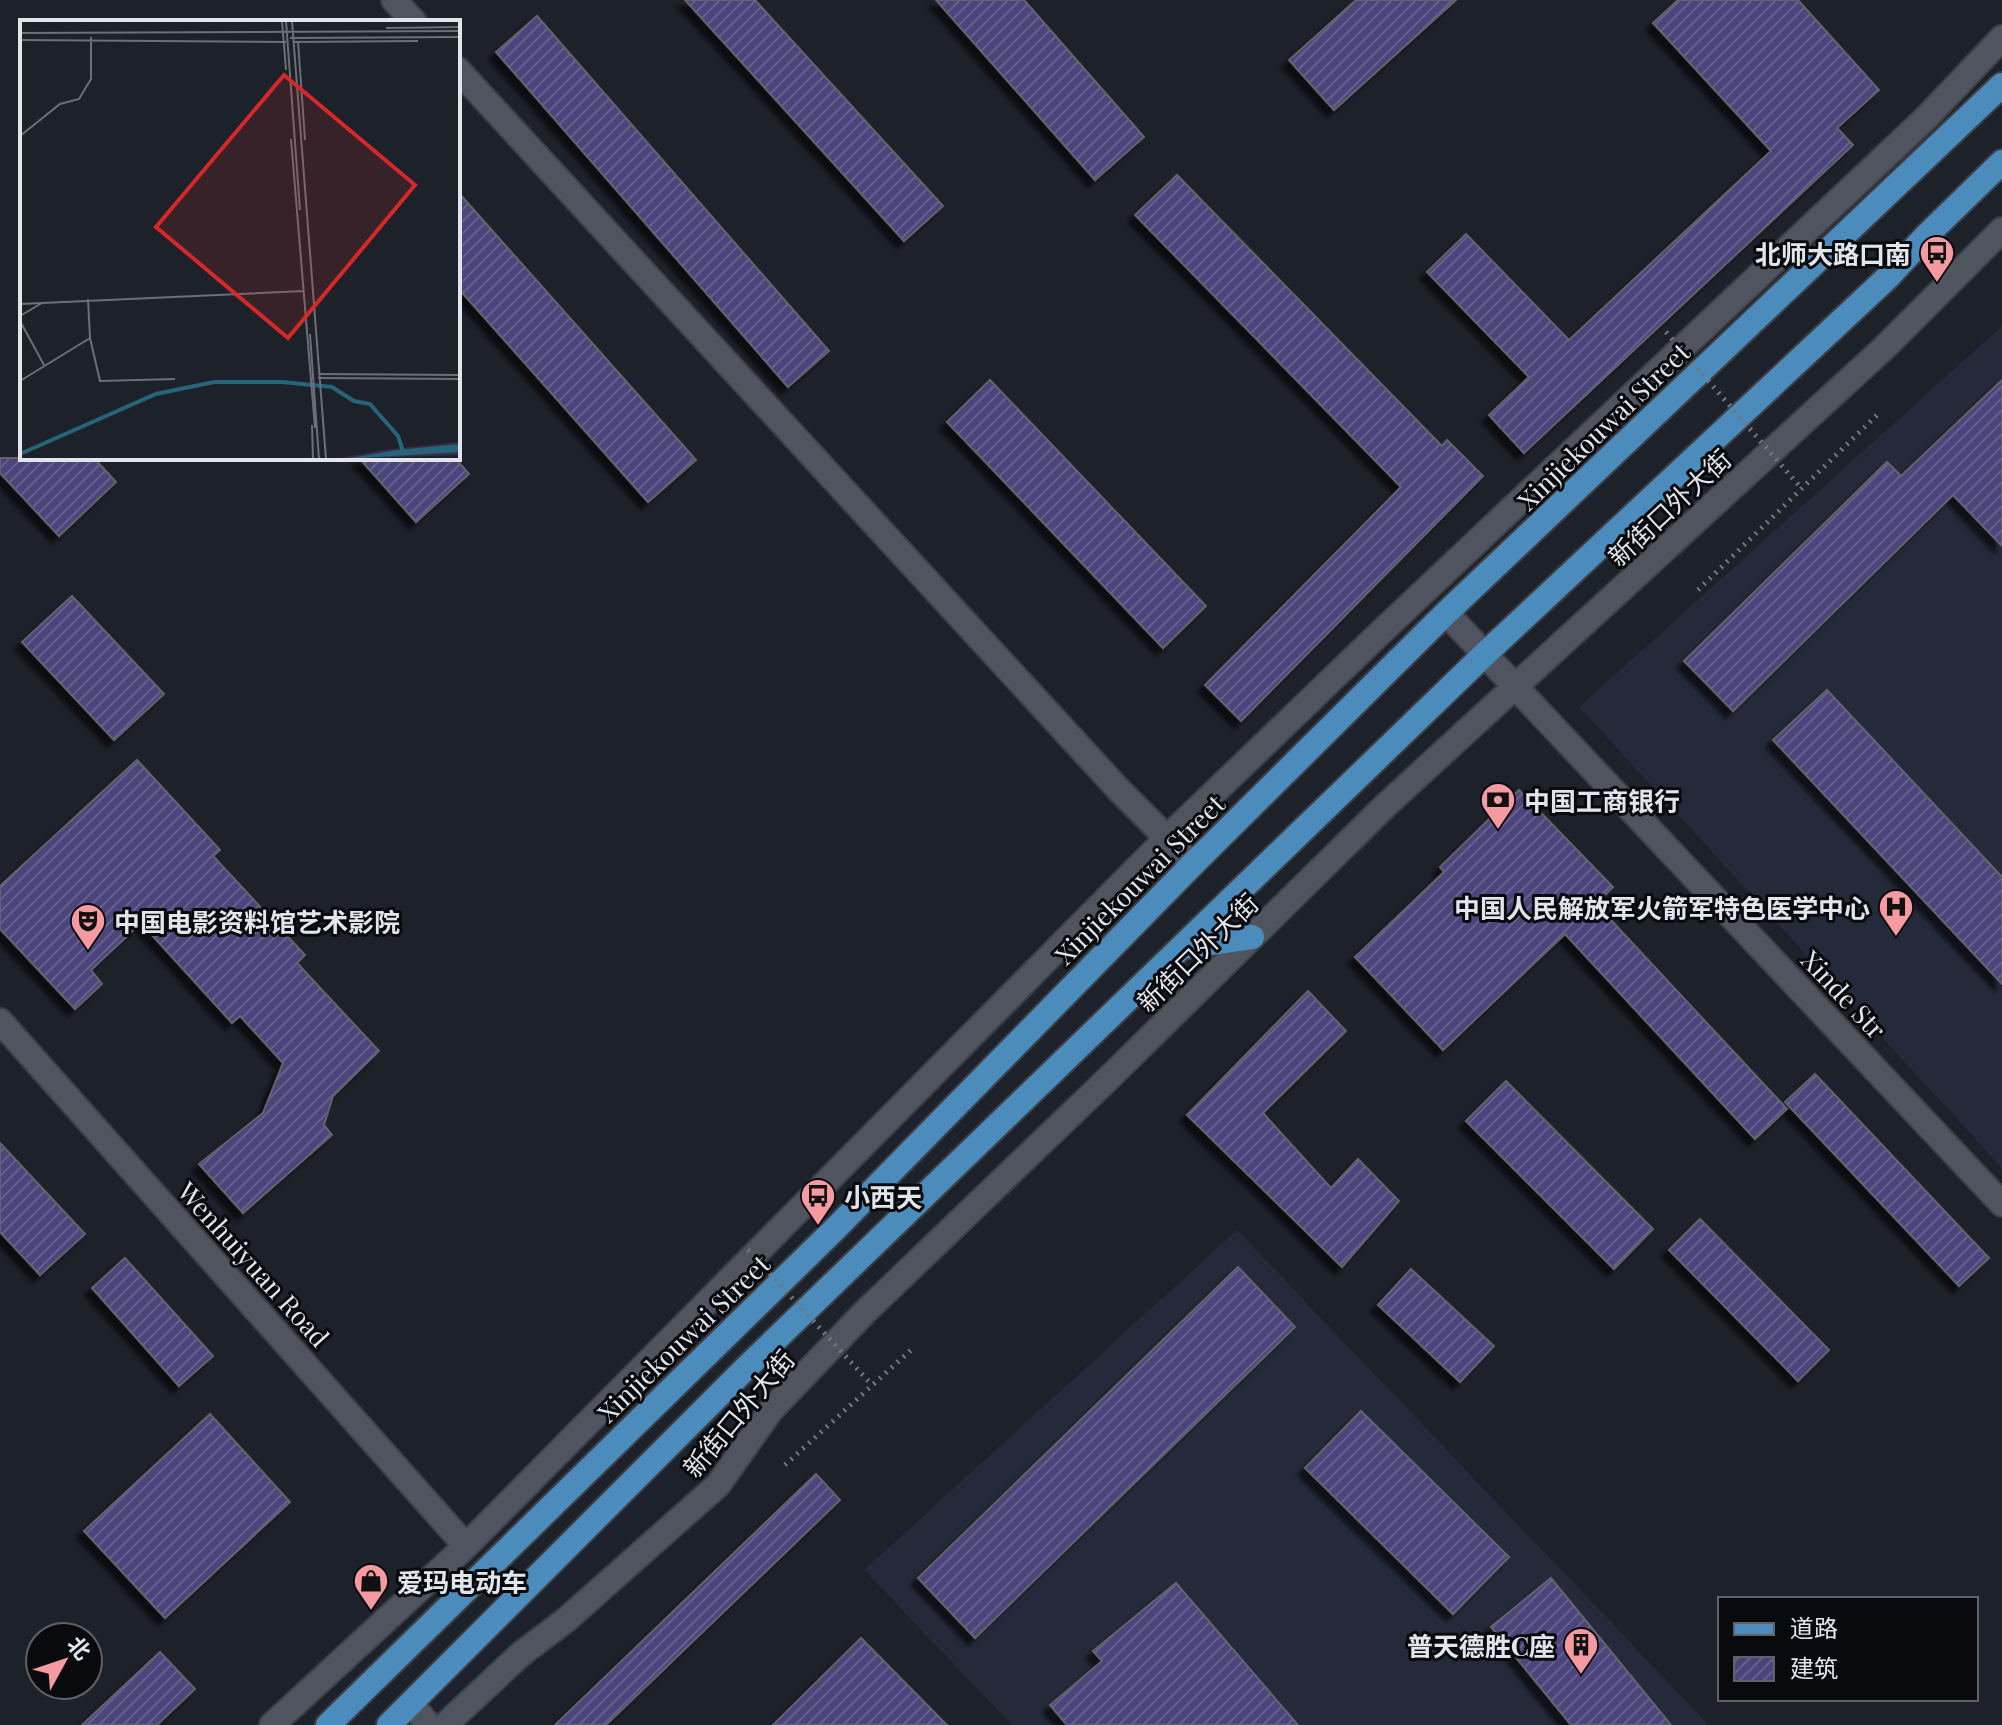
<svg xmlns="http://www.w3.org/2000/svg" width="2002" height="1725" font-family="'Playfair Display','Noto Sans SC',serif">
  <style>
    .built { fill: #242a39 }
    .building { fill: url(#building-hatch); stroke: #63636e; stroke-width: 2; filter: url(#shadow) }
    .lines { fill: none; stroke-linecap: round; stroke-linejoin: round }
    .minor-casing { stroke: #3c3f46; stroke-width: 28 }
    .major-casing { stroke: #3c3f46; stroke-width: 28 }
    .path { stroke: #74777f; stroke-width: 5; stroke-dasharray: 2 6; stroke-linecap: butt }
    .minor { stroke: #4f545f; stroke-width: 24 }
    .major { stroke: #4b8cbd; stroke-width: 24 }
    .path-bridge { stroke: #74777f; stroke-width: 5; stroke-dasharray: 2 6; stroke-linecap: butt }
    .labels { text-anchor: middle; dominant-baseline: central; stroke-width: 6; stroke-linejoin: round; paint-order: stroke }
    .poi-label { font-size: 26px; font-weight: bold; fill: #e2e5eb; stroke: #090a0e; text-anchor: start }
    .street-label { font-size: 26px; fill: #e2e5eb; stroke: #090a0e }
    .inset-river { fill: none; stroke: #246579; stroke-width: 4 }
    .inset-road { fill: none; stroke: #6c6f77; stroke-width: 2 }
    .view { fill: #d62828; fill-opacity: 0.15; stroke: #d62828; stroke-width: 4 }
    .inset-edge { fill: none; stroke: #e2e5eb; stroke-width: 4 }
  </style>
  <defs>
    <pattern id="building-hatch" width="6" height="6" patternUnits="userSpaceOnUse" patternTransform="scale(2)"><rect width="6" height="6" fill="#4b447b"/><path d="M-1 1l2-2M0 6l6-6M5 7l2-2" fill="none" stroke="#655f8e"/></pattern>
    <filter id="shadow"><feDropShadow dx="-7" dy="7" stdDeviation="2" flood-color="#0009"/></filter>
  </defs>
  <rect width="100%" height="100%" fill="#1d212a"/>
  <!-- built -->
  <path class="built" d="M 2002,326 L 2002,1168 L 1579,707 Z
    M 1237,1230 L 1709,1725 L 1012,1725 L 864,1570 Z"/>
  <!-- building -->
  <path class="building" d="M 685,0 L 755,0 L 943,206 L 904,241 Z
    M 936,0 L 1024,0 L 1144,137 L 1095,180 Z
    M 1356,0 L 1456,0 L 1334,110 L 1289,60 Z
    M 1678,0 L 1798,0 L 1879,90 L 1837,128 L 1853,145 L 1524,453 L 1489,415 L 1529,377 L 1427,272 L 1466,234 L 1569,340 L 1771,151 L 1653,23 Z
    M 537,16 L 829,351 L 788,387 L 496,52 Z
    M 1177,175 L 1442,446 L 1447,440 L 1483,476 L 1241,721 L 1205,685 L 1401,487 L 1135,215 Z
    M 458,192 L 696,460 L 648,502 L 458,288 Z
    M 990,380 L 1206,606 L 1163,648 L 947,422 Z
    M 2002,380 L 2002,546 L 1953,495 L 1733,711 L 1684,661 L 1887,462 L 1901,476 Z
    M 0,458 L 94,458 L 116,482 L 59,536 L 0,473 Z
    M 359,458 L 455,458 L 469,474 L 416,522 Z
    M 72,596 L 164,694 L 114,740 L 22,642 Z
    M 1827,690 L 2002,877 L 2002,984 L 1773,740 Z
    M 137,760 L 220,850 L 213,856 L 305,955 L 297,963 L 379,1051 L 333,1096 L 324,1125 L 332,1135 L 243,1213 L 199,1164 L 263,1113 L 283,1063 L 240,1016 L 232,1023 L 141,923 L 91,970 L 102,984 L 75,1009 L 0,929 L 0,886 Z
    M 1519,790 L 1613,887 L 1596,904 L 1787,1109 L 1755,1139 L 1565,934 L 1443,1050 L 1355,957 L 1444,872 L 1440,867 Z
    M 1308,991 L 1346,1031 L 1263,1113 L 1331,1188 L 1358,1159 L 1399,1201 L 1342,1267 L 1187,1115 Z
    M 1815,1074 L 1989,1258 L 1959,1286 L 1785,1102 Z
    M 1506,1081 L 1653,1229 L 1614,1269 L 1466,1121 Z
    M 0,1143 L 85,1234 L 40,1275 L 0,1232 Z
    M 1700,1219 L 1829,1350 L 1798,1381 L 1669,1250 Z
    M 125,1258 L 213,1356 L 179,1386 L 92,1288 Z
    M 1238,1267 L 1295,1327 L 975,1638 L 918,1578 Z
    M 1411,1269 L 1494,1346 L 1460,1382 L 1378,1305 Z
    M 1361,1411 L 1509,1557 L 1453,1614 L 1305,1468 Z
    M 210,1414 L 290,1502 L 165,1618 L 84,1531 Z
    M 816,1474 L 840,1500 L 606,1725 L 555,1725 Z
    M 1551,1578 L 1671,1725 L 1571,1725 L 1491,1627 Z
    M 1176,1583 L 1298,1725 L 1067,1725 L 1050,1705 L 1102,1661 L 1093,1651 Z
    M 861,1638 L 947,1725 L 773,1725 Z
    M 160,1652 L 195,1689 L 157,1725 L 82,1725 Z"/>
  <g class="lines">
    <defs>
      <path id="minor" d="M 394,0 L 414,22
        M 458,70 L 1120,791 L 1193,864
        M 1446,613 L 2002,1204
        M 0,1021 L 466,1546
        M 411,1704 L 429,1725
        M 272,1725 L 466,1546 L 1168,837 L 1379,634 L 1926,118 L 2002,38
        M 445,1725 L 521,1654 L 566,1620 L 718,1485 L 771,1410 L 864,1313 L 1111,1076 L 1385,806 L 1885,347 L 2002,230"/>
      <path id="major" d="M 1182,947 L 1252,937
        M 328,1725 L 835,1229 L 1193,864 L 1446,613 L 2002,85
        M 389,1725 L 746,1368 L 1486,653 L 1887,278 L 1927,235 L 2002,162"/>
    </defs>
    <!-- minor casing -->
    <use href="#minor" class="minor-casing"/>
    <!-- major casing -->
    <use href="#major" class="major-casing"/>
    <!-- path -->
    <path class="path" d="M 1698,590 L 1877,415
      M 785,1465 L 913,1348"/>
    <!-- minor -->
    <use href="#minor" class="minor"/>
    <!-- major -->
    <use href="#major" class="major"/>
    <!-- path-bridge -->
    <path class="path-bridge" d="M 1666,332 L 1802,489
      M 748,1250 L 872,1385"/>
  </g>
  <!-- icons -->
  <defs>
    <symbol id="bus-pin" viewBox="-11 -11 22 30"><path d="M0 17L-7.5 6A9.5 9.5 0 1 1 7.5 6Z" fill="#f49aa0" stroke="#090a0e"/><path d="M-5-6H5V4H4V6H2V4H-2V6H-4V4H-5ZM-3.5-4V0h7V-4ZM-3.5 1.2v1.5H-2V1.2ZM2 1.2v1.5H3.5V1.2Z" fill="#111"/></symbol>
    <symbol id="bank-pin" viewBox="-11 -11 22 30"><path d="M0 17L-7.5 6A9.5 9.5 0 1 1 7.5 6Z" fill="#f49aa0" stroke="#090a0e"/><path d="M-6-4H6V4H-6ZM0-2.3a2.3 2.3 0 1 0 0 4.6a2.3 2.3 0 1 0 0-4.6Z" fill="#111"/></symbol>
    <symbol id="hospital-pin" viewBox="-11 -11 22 30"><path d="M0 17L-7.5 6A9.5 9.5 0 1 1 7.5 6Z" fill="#f49aa0" stroke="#090a0e"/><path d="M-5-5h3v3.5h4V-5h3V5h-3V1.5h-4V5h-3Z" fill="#111"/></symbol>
    <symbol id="theatre-pin" viewBox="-11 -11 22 30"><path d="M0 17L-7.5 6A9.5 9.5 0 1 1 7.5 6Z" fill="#f49aa0" stroke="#090a0e"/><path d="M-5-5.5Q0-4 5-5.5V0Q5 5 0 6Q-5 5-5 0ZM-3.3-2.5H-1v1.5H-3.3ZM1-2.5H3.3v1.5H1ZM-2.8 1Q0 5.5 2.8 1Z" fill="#111"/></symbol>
    <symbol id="shop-pin" viewBox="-11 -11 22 30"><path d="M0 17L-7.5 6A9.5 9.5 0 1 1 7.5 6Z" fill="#f49aa0" stroke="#090a0e"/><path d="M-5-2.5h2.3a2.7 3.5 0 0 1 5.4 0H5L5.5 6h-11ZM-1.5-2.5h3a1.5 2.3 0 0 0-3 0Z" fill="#111"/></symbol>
    <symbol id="building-pin" viewBox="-11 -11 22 30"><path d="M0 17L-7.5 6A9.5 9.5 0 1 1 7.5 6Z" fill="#f49aa0" stroke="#090a0e"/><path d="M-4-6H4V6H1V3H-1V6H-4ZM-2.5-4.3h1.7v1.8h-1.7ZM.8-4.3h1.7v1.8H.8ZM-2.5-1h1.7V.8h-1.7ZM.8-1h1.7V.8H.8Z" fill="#111"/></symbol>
  </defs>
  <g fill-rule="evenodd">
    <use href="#bus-pin" x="1917" y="233" width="40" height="54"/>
    <use href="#bank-pin" x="1478" y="780" width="40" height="54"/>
    <use href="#hospital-pin" x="1876" y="887" width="40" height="54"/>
    <use href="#theatre-pin" x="68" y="901" width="40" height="54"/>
    <use href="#bus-pin" x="798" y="1176" width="40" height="54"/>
    <use href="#shop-pin" x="351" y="1561" width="40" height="54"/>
    <use href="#building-pin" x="1561" y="1625" width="40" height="54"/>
  </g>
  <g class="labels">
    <!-- poi labels -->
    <g class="poi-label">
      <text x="1911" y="253" text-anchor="end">北师大路口南</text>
      <text x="1524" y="800">中国工商银行</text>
      <text x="1870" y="907" text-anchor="end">中国人民解放军火箭军特色医学中心</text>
      <text x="114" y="921">中国电影资料馆艺术影院</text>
      <text x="844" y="1196">小西天</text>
      <text x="397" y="1581">爱玛电动车</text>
      <text x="1555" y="1645" text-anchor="end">普天德胜C座</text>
    </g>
    <!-- street labels -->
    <g class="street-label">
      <text transform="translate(1603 426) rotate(-44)">Xinjiekouwai Street</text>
      <text transform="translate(1669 507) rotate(-43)">新街口外大街</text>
      <text transform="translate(1139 879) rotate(-45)">Xinjiekouwai Street</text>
      <text transform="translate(1197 952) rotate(-44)">新街口外大街</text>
      <text transform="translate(1844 994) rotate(47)">Xinde Str</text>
      <text transform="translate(254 1264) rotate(48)">Wenhuiyuan Road</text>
      <text transform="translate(683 1338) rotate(-44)">Xinjiekouwai Street</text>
      <text transform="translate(738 1413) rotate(-50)">新街口外大街</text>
    </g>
  </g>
  <!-- overview -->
  <g transform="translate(20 20)">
    <rect width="440" height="440" fill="#1d212a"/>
    <path d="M 440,422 L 440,435 L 315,439 L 371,429 Z" fill="#3e2a4d"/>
    <path d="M 440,424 L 440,432 L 325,439 L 377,430 Z" fill="#246579"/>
    <path class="inset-river" d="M 0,434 L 136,374 L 194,362 L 262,362 L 312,367 L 334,381 L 350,384 L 378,416 L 384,434"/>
    <path class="inset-road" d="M 262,1 L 266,50M 266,1 L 280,190M 272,1 L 306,439M 366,8 L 440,7M 0,13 L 440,11M 270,18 L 440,17M 0,20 L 266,22M 278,21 L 285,120M 274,22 L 398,21M 0,116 L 40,84 L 59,79 L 71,59 L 71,17M 271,119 L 295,408M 0,284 L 284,271M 0,296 L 22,283M 0,301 L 24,345M 290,314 L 299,439M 70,318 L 80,361 L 155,359M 298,354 L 440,355M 298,358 L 440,359M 0,361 L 70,318 L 68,279M 292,405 L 293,439"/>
    <path class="view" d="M 264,55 L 395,165 L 268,318 L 136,207 Z"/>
    <rect width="440" height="440" class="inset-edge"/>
  </g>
  <!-- legend -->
  <rect x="1718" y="1597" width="260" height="104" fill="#090a0e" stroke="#606266" stroke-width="2"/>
  <rect x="1734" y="1623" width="40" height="12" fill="#4b8cbd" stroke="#606266" stroke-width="2"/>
  <text x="1790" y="1637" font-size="24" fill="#e2e5eb">道路</text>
  <rect x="1734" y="1657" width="40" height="24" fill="url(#building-hatch)" stroke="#606266" stroke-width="2"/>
  <text x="1790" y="1677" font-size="24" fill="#e2e5eb">建筑</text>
  <!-- north arrow -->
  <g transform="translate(64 1661) rotate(50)"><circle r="38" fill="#090a0e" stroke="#606266" stroke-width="2"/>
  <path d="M0-6L14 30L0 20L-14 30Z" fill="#f49aa0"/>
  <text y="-12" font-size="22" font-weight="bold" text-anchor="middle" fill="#e2e5eb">北</text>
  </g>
</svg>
